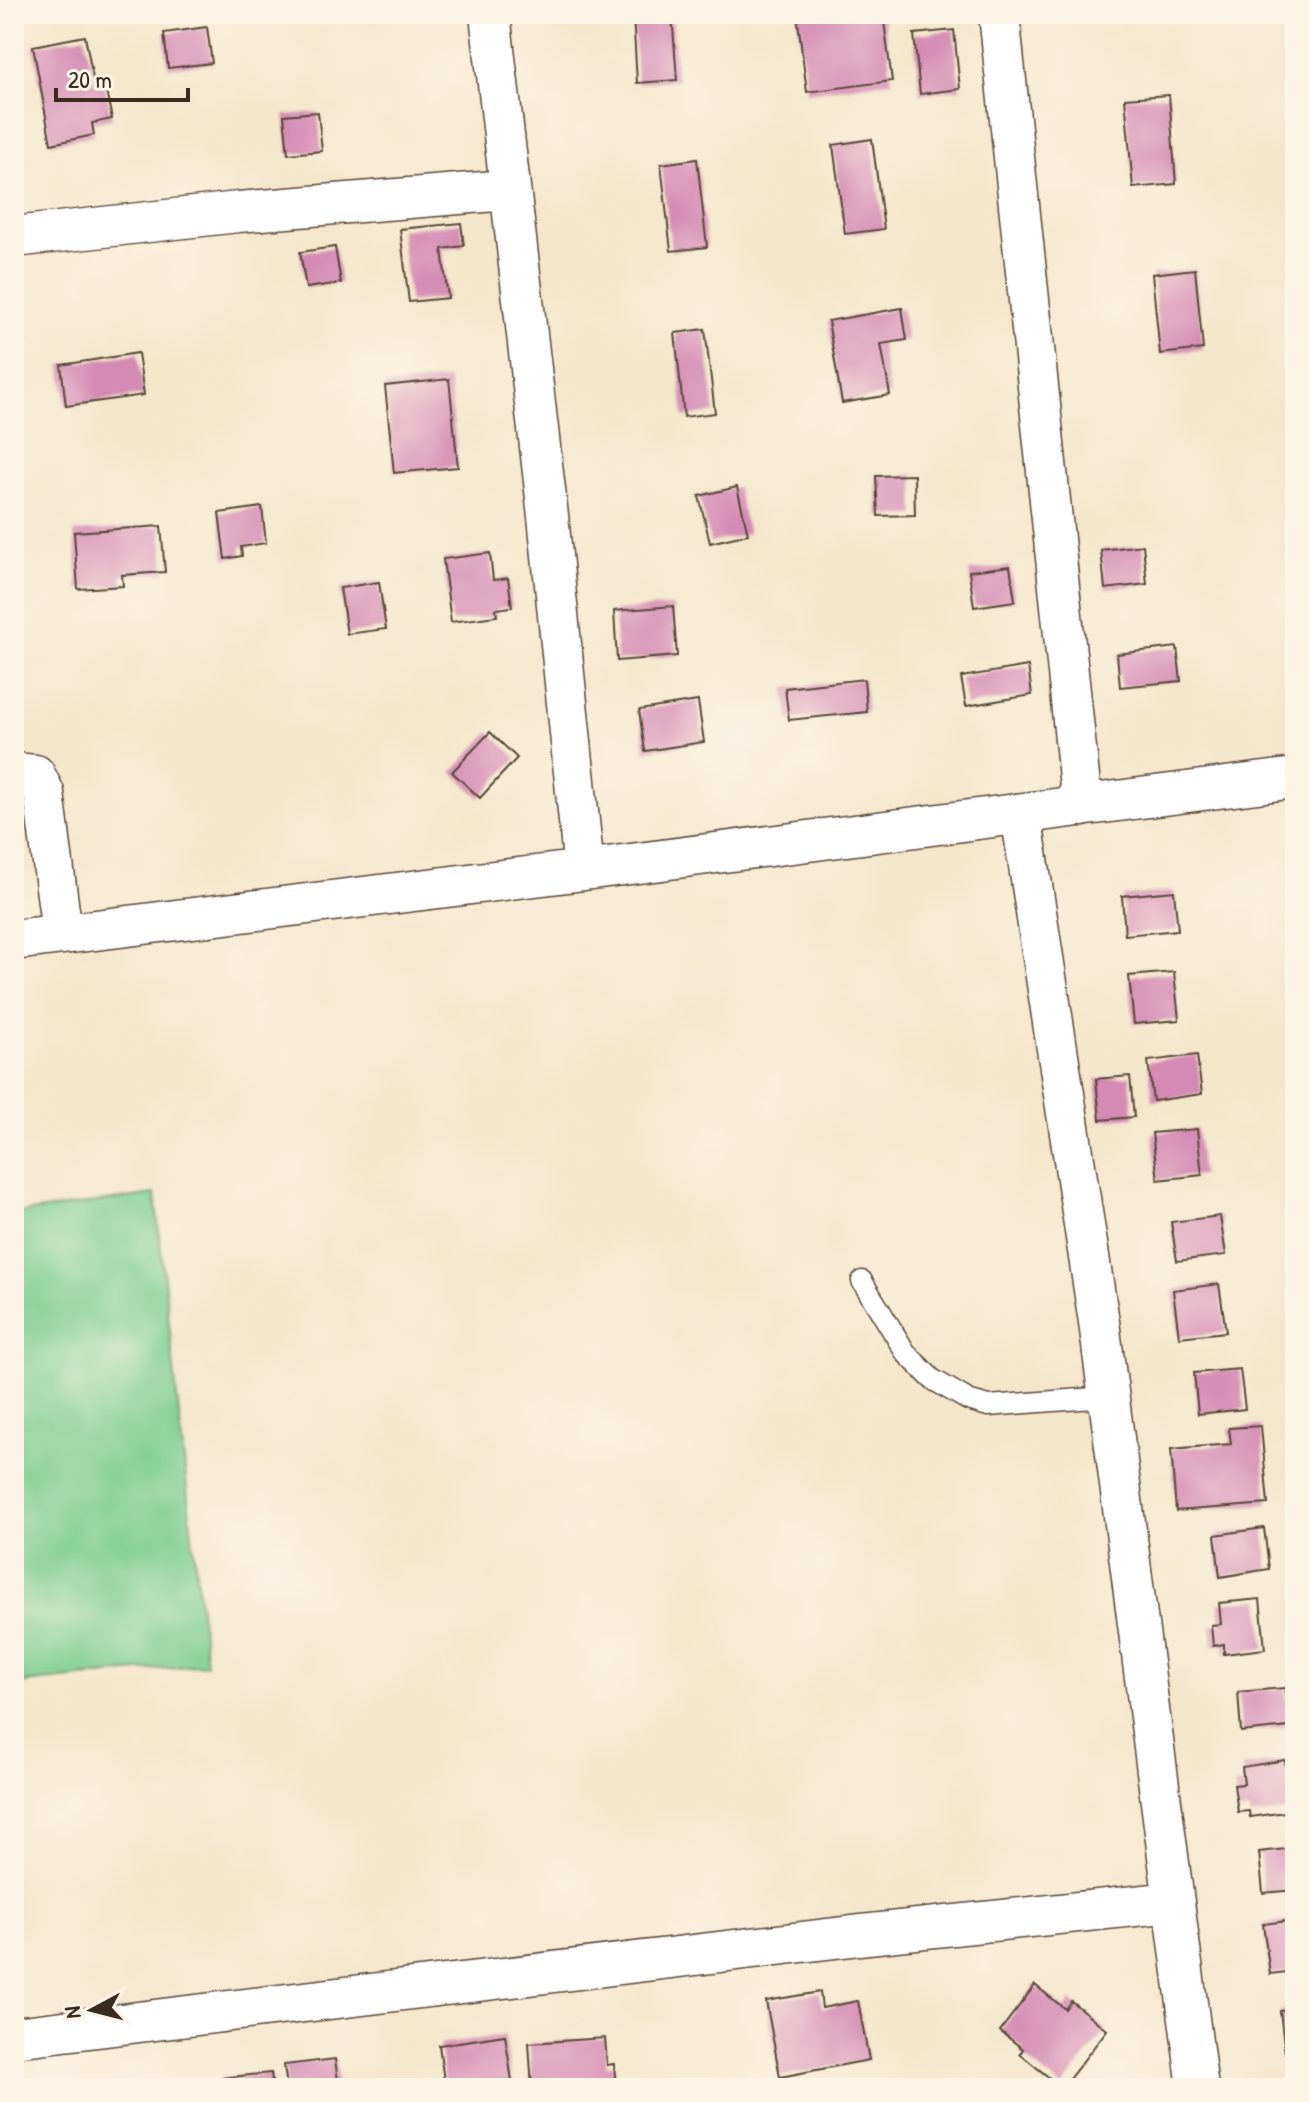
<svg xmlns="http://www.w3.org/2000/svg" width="1309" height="2102" font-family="'Patrick Hand',sans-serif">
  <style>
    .green { fill: #79cc8e; stroke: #5a7b56; stroke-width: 2 }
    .building { fill: #d48ab3 }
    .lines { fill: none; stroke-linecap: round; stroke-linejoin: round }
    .service-casing { stroke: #574638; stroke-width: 23 }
    .minor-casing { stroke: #574638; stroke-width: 43 }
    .service { stroke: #fff; stroke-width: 20 }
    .minor { stroke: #fff; stroke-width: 40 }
  </style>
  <rect width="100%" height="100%" fill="#fcf5e5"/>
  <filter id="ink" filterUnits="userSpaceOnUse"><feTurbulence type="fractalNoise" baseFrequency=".0125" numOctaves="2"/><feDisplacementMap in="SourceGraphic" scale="16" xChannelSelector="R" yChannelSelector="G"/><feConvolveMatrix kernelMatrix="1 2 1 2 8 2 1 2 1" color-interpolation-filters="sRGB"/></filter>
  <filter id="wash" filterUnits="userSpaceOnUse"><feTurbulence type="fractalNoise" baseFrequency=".006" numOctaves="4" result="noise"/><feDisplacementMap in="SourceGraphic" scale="32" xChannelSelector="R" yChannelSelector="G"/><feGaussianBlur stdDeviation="1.8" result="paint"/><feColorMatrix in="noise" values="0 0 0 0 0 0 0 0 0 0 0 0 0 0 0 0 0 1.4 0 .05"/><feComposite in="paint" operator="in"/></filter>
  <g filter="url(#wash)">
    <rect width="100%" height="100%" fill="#f4e6cb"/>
    <!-- green -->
    <path class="green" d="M 155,1194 L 206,1664 L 14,1684 L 14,1214 Z"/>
    <g id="blocks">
      <!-- building -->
      <path class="building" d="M 633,14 L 672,14 L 677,80 L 637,83 Z
        M 797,14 L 883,14 L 892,81 L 807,92 Z
        M 207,27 L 212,63 L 168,68 L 164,33 Z
        M 954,30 L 960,89 L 920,94 L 914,34 Z
        M 85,36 L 94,84 L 104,82 L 112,119 L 92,123 L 94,135 L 51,144 L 33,46 Z
        M 1169,95 L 1176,184 L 1133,188 L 1125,98 Z
        M 318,112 L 322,151 L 288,154 L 284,115 Z
        M 872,139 L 884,229 L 845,234 L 833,145 Z
        M 697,159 L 707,247 L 671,251 L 661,164 Z
        M 461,223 L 464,246 L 442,249 L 448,298 L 409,302 L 400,229 Z
        M 335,247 L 341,283 L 306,288 L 300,252 Z
        M 1195,269 L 1203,349 L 1160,354 L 1152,274 Z
        M 902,308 L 907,340 L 881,344 L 890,395 L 842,403 L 828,321 Z
        M 705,329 L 715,413 L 684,417 L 675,333 Z
        M 138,353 L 144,395 L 66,406 L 61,365 Z
        M 449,379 L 458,467 L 394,473 L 385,386 Z
        M 914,475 L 915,515 L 878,516 L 876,476 Z
        M 737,487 L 748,534 L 710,543 L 699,496 Z
        M 262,507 L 266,543 L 241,547 L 242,556 L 225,559 L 219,513 Z
        M 161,526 L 165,572 L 122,575 L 123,586 L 78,589 L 74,532 Z
        M 1143,545 L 1147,584 L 1105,589 L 1101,550 Z
        M 490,553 L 493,580 L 508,578 L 512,607 L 496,609 L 497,616 L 451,622 L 443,559 Z
        M 1010,566 L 1015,601 L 974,607 L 969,571 Z
        M 379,582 L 386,629 L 347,634 L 340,588 Z
        M 673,606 L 677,656 L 617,661 L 614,611 Z
        M 1177,647 L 1181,681 L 1120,687 L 1117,654 Z
        M 1028,666 L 1032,695 L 966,706 L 961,677 Z
        M 864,679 L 867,712 L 789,720 L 785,688 Z
        M 698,701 L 704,742 L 645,751 L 639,710 Z
        M 490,732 L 517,758 L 480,798 L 452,772 Z
        M 1174,891 L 1178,930 L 1125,935 L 1122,896 Z
        M 1174,972 L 1179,1020 L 1134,1024 L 1129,976 Z
        M 1197,1055 L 1202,1094 L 1153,1101 L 1148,1061 Z
        M 1130,1076 L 1134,1117 L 1100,1120 L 1096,1079 Z
        M 1197,1129 L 1202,1175 L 1158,1180 L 1152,1133 Z
        M 1220,1216 L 1226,1255 L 1177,1261 L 1171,1222 Z
        M 1219,1284 L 1226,1332 L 1179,1337 L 1173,1290 Z
        M 1240,1369 L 1245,1409 L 1198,1414 L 1194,1373 Z
        M 1261,1426 L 1268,1504 L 1176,1511 L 1171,1449 L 1231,1444 L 1229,1428 Z
        M 1264,1528 L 1269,1569 L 1220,1577 L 1215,1535 Z
        M 1260,1599 L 1265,1649 L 1224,1654 L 1224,1644 L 1213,1646 L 1211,1625 L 1221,1624 L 1219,1603 Z
        M 1285,1688 L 1289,1727 L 1241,1732 L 1238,1692 Z
        M 1285,1760 L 1292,1811 L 1250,1817 L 1249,1811 L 1238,1812 L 1234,1785 L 1244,1784 L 1242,1767 Z
        M 1295,1848 L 1295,1890 L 1263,1893 L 1259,1852 Z
        M 1295,1920 L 1295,1971 L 1270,1974 L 1263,1924 Z
        M 1035,1985 L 1065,2009 L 1071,2001 L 1107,2030 L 1062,2088 L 1020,2054 L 1023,2049 L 1000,2031 Z
        M 820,1992 L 822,2008 L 858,2001 L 869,2060 L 780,2077 L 766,2001 Z
        M 1295,2009 L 1295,2052 L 1285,2053 L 1280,2011 Z
        M 505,2035 L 513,2088 L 445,2088 L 439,2045 Z
        M 605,2038 L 607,2065 L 614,2064 L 616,2088 L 532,2088 L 529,2043 Z
        M 335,2059 L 339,2088 L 287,2088 L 284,2065 Z
        M 271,2073 L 273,2088 L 221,2088 L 220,2078 Z"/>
    </g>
  </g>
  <g filter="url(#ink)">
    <use href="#blocks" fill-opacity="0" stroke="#574638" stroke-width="2"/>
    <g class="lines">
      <defs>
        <path id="service" d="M 862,1281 L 906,1353 L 932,1379 L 968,1400 L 988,1406 L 1108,1397"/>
        <path id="minor" d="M 490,14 L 548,516 L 584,870
          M 999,14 L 1082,806
          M 14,237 L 238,212 L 508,190
          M 14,773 L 35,775 L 44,793 L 62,934
          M 1021,814 L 1099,1322 L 1198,2088
          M 14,940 L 584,870 L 1295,778
          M 14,2037 L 860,1935 L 1173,1902"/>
      </defs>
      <!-- service casing -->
      <use href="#service" class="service-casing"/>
      <!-- minor casing -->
      <use href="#minor" class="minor-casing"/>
      <!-- service -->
      <use href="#service" class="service"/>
      <!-- minor -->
      <use href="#minor" class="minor"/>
    </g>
  </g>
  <!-- margin -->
  <rect width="1309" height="2102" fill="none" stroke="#fcf5e5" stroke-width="48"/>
  <!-- north arrow -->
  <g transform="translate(92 2010) rotate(263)" stroke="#fcf5e5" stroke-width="6" paint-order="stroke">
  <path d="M0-6L14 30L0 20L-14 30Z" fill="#3b2a1e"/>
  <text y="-12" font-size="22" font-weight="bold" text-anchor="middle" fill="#3b2a1e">N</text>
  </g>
  <!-- scale -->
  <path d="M56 88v12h132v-12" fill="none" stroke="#3b2a1e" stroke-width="4"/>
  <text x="68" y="88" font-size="24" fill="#3b2a1e" stroke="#fcf5e5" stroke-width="6" paint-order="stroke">20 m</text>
</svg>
